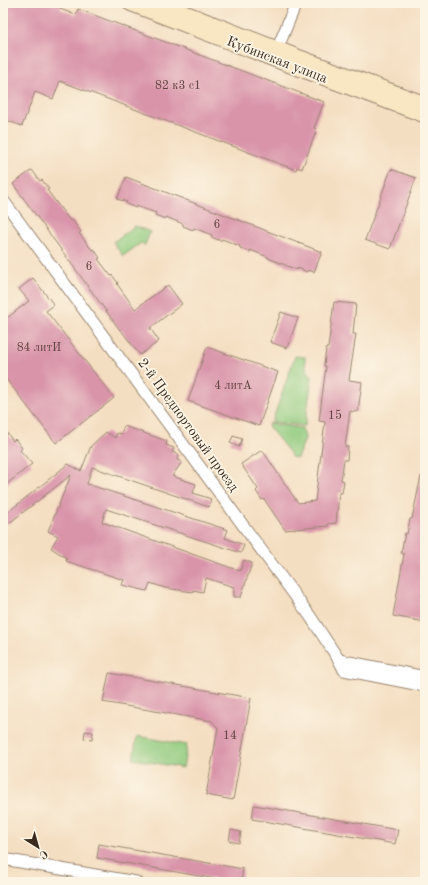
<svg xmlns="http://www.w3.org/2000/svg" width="428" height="885" font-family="'Old Standard TT',serif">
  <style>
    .green { fill: #90ca7e; stroke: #667a4e }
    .building { fill: #d994aa }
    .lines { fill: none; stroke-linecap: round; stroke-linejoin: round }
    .minor-casing { stroke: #988470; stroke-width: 13 }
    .secondary-casing { stroke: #988470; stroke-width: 17 }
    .minor { stroke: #fff; stroke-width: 11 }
    .secondary { stroke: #f9e7c3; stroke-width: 15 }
    .labels { text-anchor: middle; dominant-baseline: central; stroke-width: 3.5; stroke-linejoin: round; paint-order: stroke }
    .number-label { font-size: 12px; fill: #624441 }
    .street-label { font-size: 14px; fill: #3b2a1e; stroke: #fcf5e5 }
  </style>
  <rect width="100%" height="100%" fill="#fcf5e5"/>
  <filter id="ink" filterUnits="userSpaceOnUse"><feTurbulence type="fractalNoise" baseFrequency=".025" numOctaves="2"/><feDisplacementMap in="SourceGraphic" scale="8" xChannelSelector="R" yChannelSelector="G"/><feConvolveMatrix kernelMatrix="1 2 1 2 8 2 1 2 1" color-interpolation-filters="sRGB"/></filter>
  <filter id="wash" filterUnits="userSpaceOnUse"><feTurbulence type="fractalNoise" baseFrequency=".012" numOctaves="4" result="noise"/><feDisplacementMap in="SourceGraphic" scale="16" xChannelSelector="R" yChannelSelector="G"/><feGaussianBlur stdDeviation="0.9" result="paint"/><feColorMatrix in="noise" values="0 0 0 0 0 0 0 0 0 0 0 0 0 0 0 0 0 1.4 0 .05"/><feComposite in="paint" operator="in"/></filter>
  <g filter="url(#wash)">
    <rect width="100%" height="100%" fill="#f4dec1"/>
    <!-- green -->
    <path class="green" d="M 135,226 L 150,232 L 145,245 L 141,243 L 123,256 L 113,242 Z
      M 295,356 L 305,357 C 305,366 306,370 312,377 L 305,426 L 272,422 Z
      M 269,423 L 302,428 L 305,437 L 304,442 L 297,458 L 291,457 L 290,453 L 268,426 Z
      M 137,736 L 187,745 L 183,768 L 133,759 Z"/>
    <g id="blocks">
      <!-- building -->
      <path class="building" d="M 3,3 L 63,3 L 60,9 L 76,15 L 78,9 L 324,102 L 314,128 L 317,129 L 302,169 L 297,167 L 296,170 L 60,81 L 53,99 L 35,92 L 22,126 L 3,119 Z
        M 391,169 L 416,178 L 390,249 L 365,240 Z
        M 32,170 L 40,181 L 42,180 L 45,184 L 49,189 L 47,190 L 70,221 L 72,220 L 81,232 L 79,233 L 92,250 L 94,249 L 100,258 L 98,259 L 111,276 L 112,275 L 118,283 L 117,284 L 135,309 L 168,285 L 182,304 L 150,328 L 159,341 L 140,355 L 120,329 L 120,330 L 13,184 Z
        M 126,177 L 322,252 L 314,272 L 308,270 L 307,272 L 298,268 L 297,270 L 268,258 L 268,257 L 250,250 L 250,252 L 240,248 L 240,246 L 222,239 L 221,241 L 211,237 L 212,235 L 194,228 L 193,230 L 183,226 L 183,224 L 166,217 L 165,219 L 155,215 L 156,213 L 136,206 L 136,208 L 126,204 L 127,202 L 117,199 Z
        M 33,278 L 54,305 L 46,311 L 114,398 L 56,443 L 3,375 L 3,321 L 29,301 L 19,289 Z
        M 334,302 L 356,304 L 353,334 L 356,334 L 349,380 L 362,382 L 358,412 L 350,411 L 345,447 L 348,447 L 347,460 L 344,460 L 341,480 L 344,481 L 342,493 L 339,493 L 336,523 L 328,524 L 328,526 L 285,530 L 264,499 L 262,500 L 256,491 L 258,489 L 241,464 L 262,450 L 298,503 L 315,501 L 325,422 L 319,421 L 326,366 L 324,366 L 326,348 L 328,348 Z
        M 281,312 L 298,318 L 287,348 L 270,342 Z
        M 207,347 L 278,372 L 259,426 L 188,401 Z
        M 124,426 L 167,441 L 166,445 L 174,448 L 172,452 L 179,455 L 177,460 L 182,462 L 172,476 L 196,484 L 193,493 L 211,499 L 209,507 L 92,467 L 87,484 L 228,530 L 225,538 L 244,545 L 241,553 L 106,509 L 102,522 L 240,571 L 244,560 L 252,563 L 241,597 L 234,597 L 234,587 L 206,578 L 203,592 L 193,590 L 193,592 L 165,588 L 150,583 L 147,591 L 122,585 L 124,580 L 66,561 L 67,558 L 51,548 L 58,536 L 48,531 L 71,475 L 8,524 L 3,518 L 3,516 L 68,464 L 81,471 L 91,446 L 106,432 L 115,438 L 117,433 L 121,434 Z
        M 3,428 L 13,441 L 15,439 L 22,448 L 20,450 L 32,464 L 3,487 Z
        M 233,436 L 242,439 L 239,447 L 230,443 Z
        M 421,476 L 425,476 L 425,579 L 421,601 L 425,602 L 425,622 L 393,616 L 404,554 L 401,553 L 405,533 L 407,534 L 410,519 L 412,519 Z
        M 109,673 L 251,698 L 233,800 L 206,795 L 218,728 L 212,721 L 103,702 Z
        M 85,731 L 93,732 L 92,740 L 84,739 Z
        M 254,805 L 398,830 L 395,844 L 252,819 Z
        M 231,830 L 241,832 L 239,843 L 229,841 Z
        M 99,844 L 243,869 L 241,882 L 233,882 L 97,858 Z"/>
    </g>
  </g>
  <g filter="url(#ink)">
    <use href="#blocks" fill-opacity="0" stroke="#988470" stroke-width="1"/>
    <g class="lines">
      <defs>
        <path id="minor" d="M 275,55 L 296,3
          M 3,200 L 310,616 L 339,660 L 344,670 L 425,686
          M 339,660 L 425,677
          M 3,859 L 136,882"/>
        <path id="secondary" d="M 130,3 L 274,59 L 425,115
          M 159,3 L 300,58 L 425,104"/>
      </defs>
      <!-- minor casing -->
      <use href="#minor" class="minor-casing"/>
      <!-- secondary casing -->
      <use href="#secondary" class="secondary-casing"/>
      <!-- minor -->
      <use href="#minor" class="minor"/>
      <!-- secondary -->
      <use href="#secondary" class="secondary"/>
    </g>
  </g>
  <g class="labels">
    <!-- number labels -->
    <g class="number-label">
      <text x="178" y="86">82 к3 с1</text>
      <text x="217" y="225">6</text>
      <text x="89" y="267">6</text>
      <text x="39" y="348">84 литИ</text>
      <text x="233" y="386">4 литА</text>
      <text x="335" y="416">15</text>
      <text x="230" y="736">14</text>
    </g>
    <!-- street labels -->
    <g class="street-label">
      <text transform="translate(277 60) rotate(21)">Кубинская улица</text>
      <text transform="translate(188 425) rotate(54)">2-й Предпортовый проезд</text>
    </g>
  </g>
  <!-- margin -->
  <rect width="428" height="885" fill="none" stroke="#fcf5e5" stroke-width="16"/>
  <!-- north arrow -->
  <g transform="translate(38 847) rotate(143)" stroke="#fcf5e5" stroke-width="3" paint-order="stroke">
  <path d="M0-3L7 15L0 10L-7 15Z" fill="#3b2a1e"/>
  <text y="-6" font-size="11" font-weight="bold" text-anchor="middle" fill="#3b2a1e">С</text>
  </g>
</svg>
